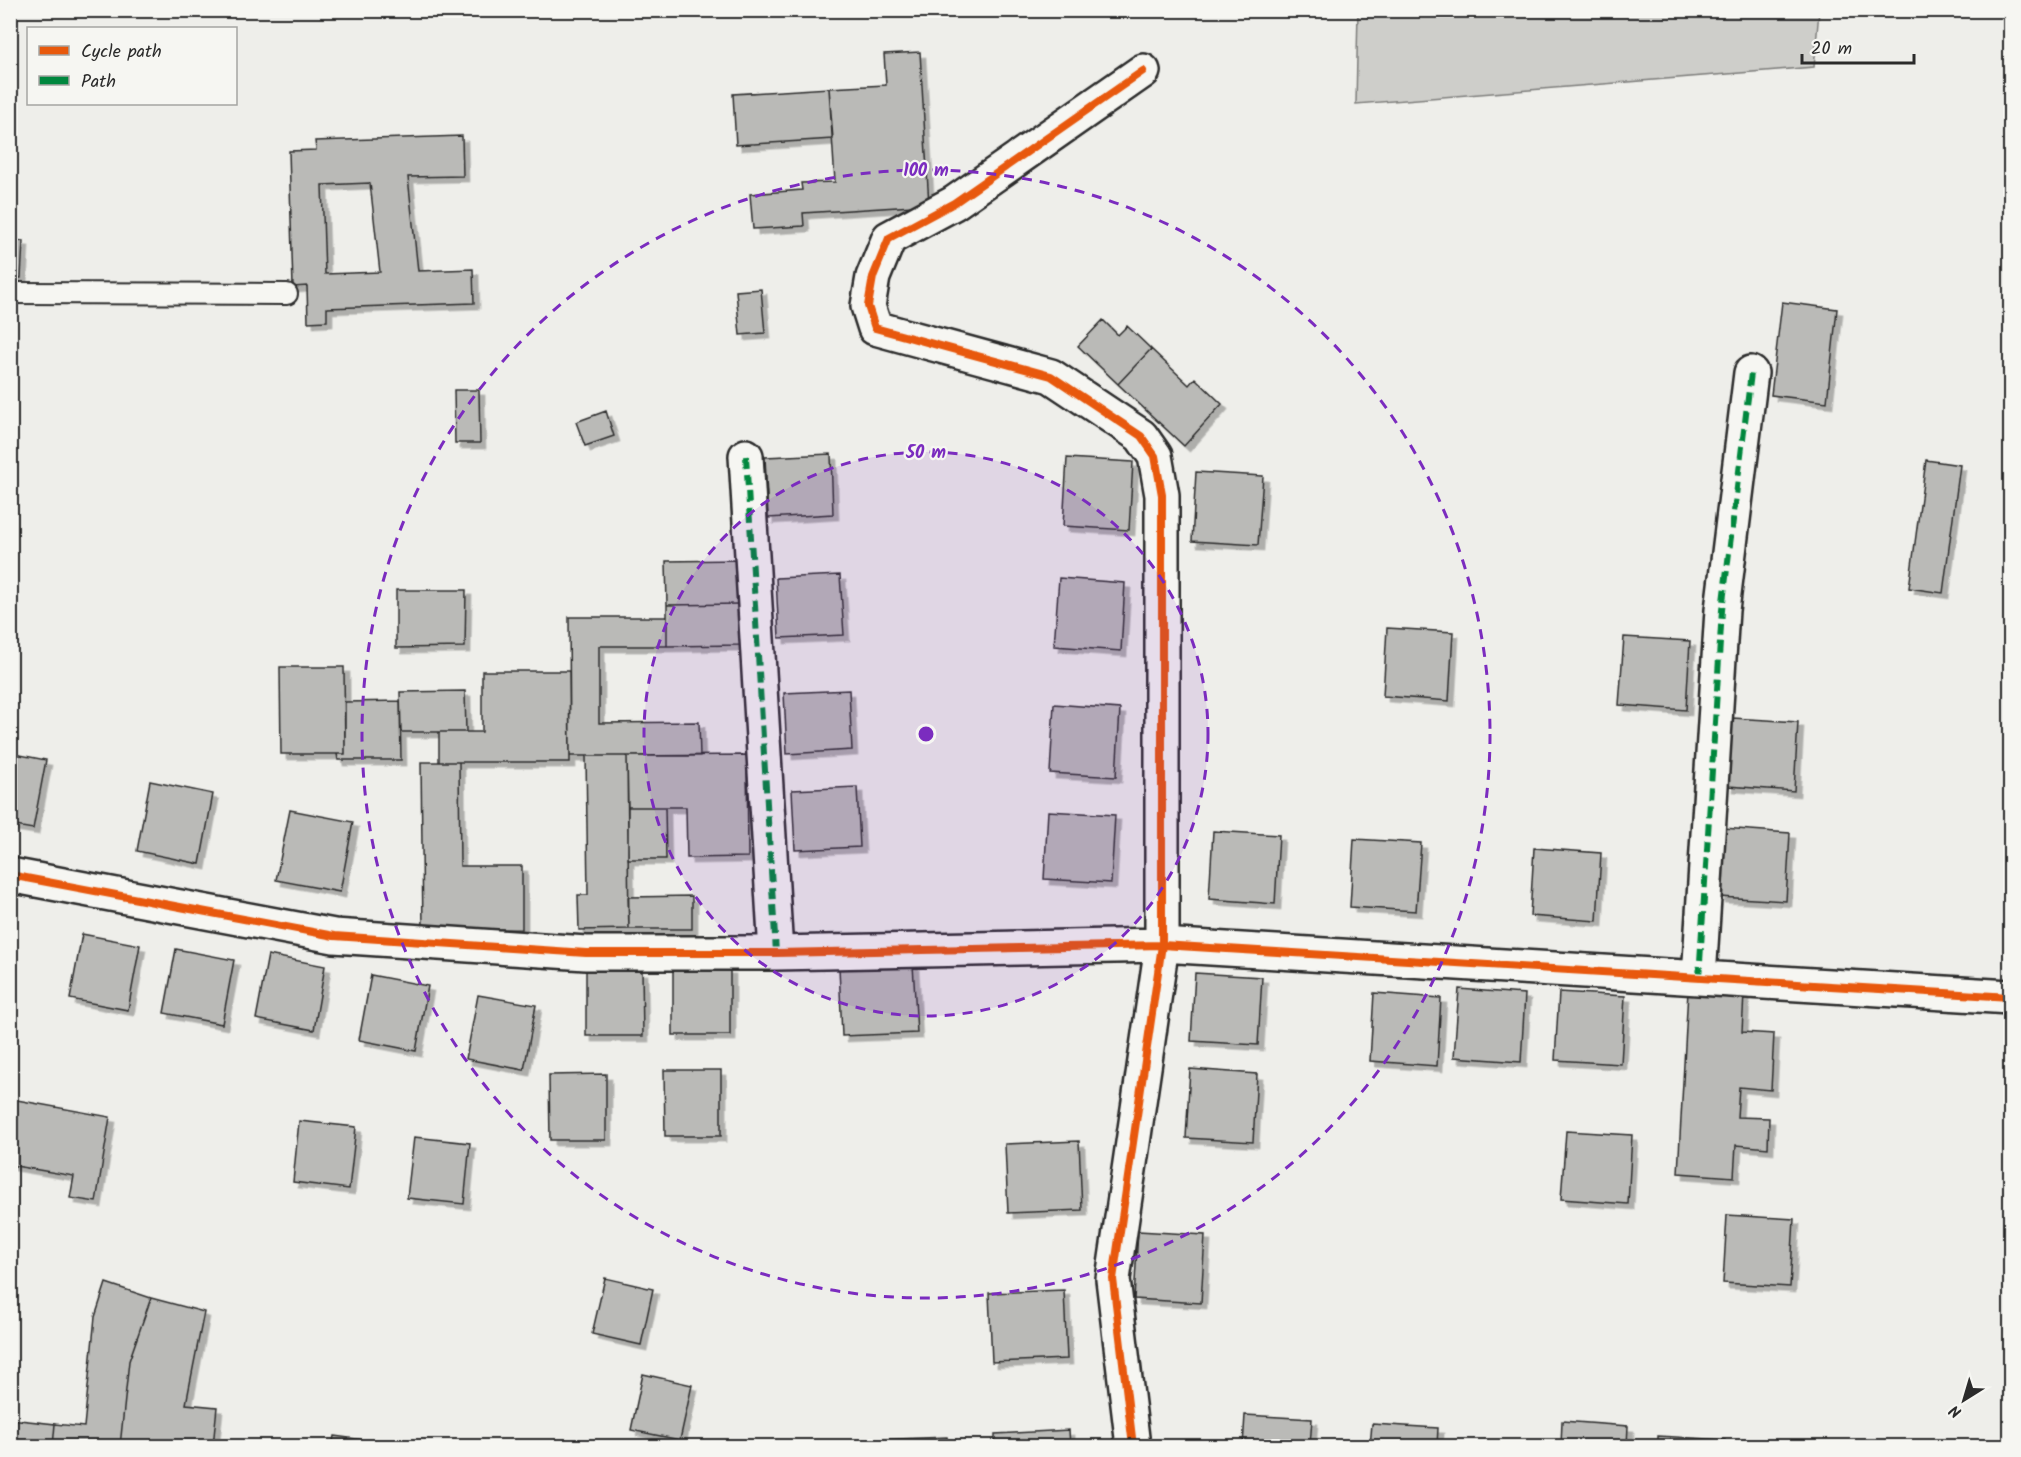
<svg xmlns="http://www.w3.org/2000/svg" width="2021" height="1457" font-family="Kalam,sans-serif">
  <style>
    .green { fill: #cececa; stroke: #7c7c7a; stroke-width: 1.5 }
    .building { fill: #babab7; stroke: #2b2b2b; stroke-width: 1.5; fill-rule: evenodd; filter: url(#shadow) }
    .lines { fill: none; stroke-linecap: round; stroke-linejoin: round }
    .lane-casing { stroke: #2b2b2b; stroke-width: 24 }
    .street-casing { stroke: #2b2b2b; stroke-width: 38 }
    .lane { stroke: #f6f6f2; stroke-width: 20 }
    .street { stroke: #f6f6f2; stroke-width: 33 }
    .quiet { stroke: #00873e; stroke-width: 6; stroke-dasharray: 12 6; stroke-linecap: butt }
    .cycleway-casing { stroke: #f6f6f2; stroke-width: 11 }
    .cycleway { stroke: #e8590c; stroke-width: 8 }
    .ring { fill: none; stroke: #7b2cbf; stroke-width: 3; stroke-dasharray: 10 8 }
    .centre { fill: #7b2cbf; stroke: #f6f6f2; stroke-width: 3 }
    .ring-label { font-size: 18px; text-anchor: middle; font-weight: bold; fill: #7b2cbf; stroke: #f6f6f2; stroke-width: 4.5; stroke-linejoin: round; paint-order: stroke }
  </style>
  <defs>
    <filter id="shadow"><feDropShadow dx="5.5" dy="5.5" stdDeviation="0" flood-color="#0004"/></filter>
  </defs>
  <rect width="100%" height="100%" fill="#eeeeea"/>
  <filter id="ink" filterUnits="userSpaceOnUse"><feTurbulence type="fractalNoise" baseFrequency=".0167" numOctaves="2"/><feDisplacementMap in="SourceGraphic" scale="12" xChannelSelector="R" yChannelSelector="G"/><feConvolveMatrix kernelMatrix="1 2 1 2 8 2 1 2 1" color-interpolation-filters="sRGB"/></filter>
  <g filter="url(#ink)">
    <!-- green -->
    <path class="green" d="M 1358,11 L 1358,10 L 1819,11 L 1814,67 L 1356,104 Z"/>
    <!-- building -->
    <path class="building" d="M 920,52 L 929,205 L 803,213 L 804,226 L 753,229 L 750,194 L 802,190 L 801,183 L 835,182 L 829,88 L 886,85 L 884,54 Z
      M 829,88 L 833,139 L 736,145 L 733,94 Z
      M 462,136 L 463,176 L 408,177 L 418,271 L 473,269 L 474,303 L 327,308 L 327,321 L 308,322 L 307,286 L 293,287 L 289,151 L 316,150 L 315,141 ZM 370,183 L 380,272 L 325,274 L 322,185 Z
      M 10,240 L 23,241 L 21,278 L 10,278 Z
      M 761,289 L 765,333 L 740,335 L 736,291 Z
      M 1782,302 L 1837,309 L 1827,402 L 1771,395 Z
      M 1103,320 L 1118,335 L 1127,326 L 1151,349 L 1118,384 L 1078,346 Z
      M 1151,349 L 1189,385 L 1195,378 L 1222,404 L 1184,446 L 1118,384 Z
      M 454,390 L 479,390 L 480,443 L 455,443 Z
      M 606,411 L 614,436 L 585,446 L 576,422 Z
      M 831,454 L 833,514 L 768,518 L 765,457 Z
      M 1067,458 L 1133,462 L 1129,530 L 1063,526 Z
      M 1926,460 L 1960,465 L 1943,593 L 1909,588 Z
      M 1196,472 L 1263,476 L 1258,545 L 1192,541 Z
      M 739,560 L 740,604 L 667,605 L 666,561 Z
      M 840,575 L 844,635 L 779,638 L 776,578 Z
      M 1059,578 L 1125,583 L 1121,651 L 1054,646 Z
      M 396,590 L 466,590 L 465,647 L 396,648 Z
      M 740,604 L 740,645 L 667,646 L 667,605 Z
      M 569,617 L 667,617 L 667,646 L 599,646 L 599,723 L 699,722 L 700,756 L 570,756 Z
      M 1387,628 L 1453,632 L 1449,701 L 1383,696 Z
      M 1624,637 L 1690,641 L 1686,710 L 1619,705 Z
      M 280,667 L 344,667 L 345,754 L 281,754 Z
      M 482,671 L 569,671 L 570,762 L 439,762 L 439,732 L 482,732 Z
      M 849,690 L 852,750 L 787,754 L 784,693 Z
      M 465,691 L 466,732 L 401,732 L 400,692 Z
      M 400,701 L 401,760 L 338,760 L 337,754 L 345,754 L 345,702 Z
      M 1054,704 L 1120,709 L 1116,777 L 1050,773 Z
      M 1732,718 L 1798,722 L 1794,791 L 1728,786 Z
      M 10,753 L 46,760 L 33,829 L 10,825 Z
      M 747,755 L 748,857 L 687,858 L 686,807 L 628,807 L 627,756 Z
      M 586,756 L 627,756 L 629,929 L 579,930 L 578,895 L 588,895 Z
      M 421,762 L 459,762 L 460,866 L 522,866 L 522,929 L 423,930 Z
      M 150,781 L 213,794 L 200,864 L 137,851 Z
      M 857,787 L 860,847 L 795,850 L 792,790 Z
      M 628,807 L 665,807 L 666,859 L 628,859 Z
      M 290,810 L 353,822 L 340,892 L 276,880 Z
      M 1048,811 L 1115,815 L 1111,883 L 1044,879 Z
      M 1723,828 L 1790,833 L 1786,901 L 1719,897 Z
      M 1213,831 L 1279,835 L 1275,904 L 1209,899 Z
      M 1354,839 L 1421,843 L 1416,911 L 1350,907 Z
      M 1534,848 L 1601,853 L 1597,921 L 1530,916 Z
      M 692,896 L 692,929 L 629,929 L 628,897 Z
      M 82,934 L 140,945 L 128,1010 L 70,999 Z
      M 176,949 L 234,960 L 222,1024 L 164,1013 Z
      M 268,955 L 325,966 L 314,1030 L 256,1019 Z
      M 913,964 L 917,1033 L 842,1036 L 839,967 Z
      M 673,969 L 730,969 L 730,1035 L 673,1035 Z
      M 586,970 L 642,970 L 643,1036 L 586,1036 Z
      M 1195,973 L 1262,977 L 1258,1045 L 1191,1041 Z
      M 371,975 L 428,986 L 416,1051 L 359,1040 Z
      M 1459,989 L 1525,994 L 1521,1062 L 1454,1057 Z
      M 1688,991 L 1744,994 L 1742,1032 L 1774,1034 L 1771,1090 L 1739,1087 L 1737,1117 L 1769,1118 L 1768,1148 L 1736,1145 L 1734,1177 L 1678,1173 Z
      M 1559,992 L 1625,996 L 1621,1064 L 1555,1060 Z
      M 1374,993 L 1441,998 L 1437,1066 L 1370,1061 Z
      M 478,995 L 536,1005 L 524,1070 L 466,1059 Z
      M 1190,1069 L 1257,1074 L 1253,1142 L 1186,1138 Z
      M 664,1070 L 721,1070 L 721,1136 L 665,1136 Z
      M 606,1074 L 606,1140 L 550,1140 L 549,1075 Z
      M 10,1099 L 17,1100 L 10,1138 Z
      M 17,1100 L 110,1117 L 96,1202 L 70,1198 L 74,1176 L 10,1165 L 10,1138 Z
      M 299,1121 L 356,1127 L 349,1189 L 293,1182 Z
      M 1566,1131 L 1632,1135 L 1628,1204 L 1561,1199 Z
      M 414,1137 L 470,1143 L 464,1204 L 407,1198 Z
      M 1079,1141 L 1082,1210 L 1008,1213 L 1005,1144 Z
      M 1727,1215 L 1794,1219 L 1790,1287 L 1723,1283 Z
      M 1138,1231 L 1205,1235 L 1201,1303 L 1134,1299 Z
      M 605,1278 L 653,1289 L 641,1345 L 592,1334 Z
      M 106,1283 L 151,1298 L 129,1361 L 120,1446 L 53,1446 L 55,1424 L 84,1427 L 95,1317 Z
      M 1064,1290 L 1067,1359 L 992,1362 L 989,1293 Z
      M 151,1298 L 204,1312 L 186,1404 L 217,1407 L 213,1446 L 120,1446 L 129,1361 Z
      M 643,1374 L 692,1385 L 680,1440 L 631,1430 Z
      M 1245,1415 L 1312,1419 L 1310,1446 L 1243,1446 Z
      M 10,1419 L 55,1424 L 53,1446 L 10,1446 Z
      M 1562,1421 L 1628,1426 L 1627,1446 L 1561,1446 Z
      M 1372,1424 L 1438,1428 L 1437,1446 L 1370,1446 Z
      M 1069,1430 L 1070,1446 L 995,1446 L 995,1434 Z
      M 334,1436 L 401,1445 L 401,1446 L 332,1446 Z
      M 1658,1436 L 1725,1440 L 1725,1446 L 1658,1446 Z
      M 947,1437 L 948,1446 L 873,1446 L 873,1440 Z
      M 1744,1442 L 1811,1446 L 1744,1446 Z
      M 1842,1443 L 1887,1446 L 1842,1446 Z"/>
    <g class="lines">
      <defs>
        <path id="lane" d="M 10,293 L 287,294"/>
        <path id="street" d="M 746,456 L 776,953
          M 10,875 L 334,936 L 586,953 L 776,953 L 1162,945 L 2010,997
          M 1699,978 L 1722,610 L 1751,373
          M 1133,1446 L 1113,1279 L 1162,945 L 1162,495 L 1155,456 L 1141,436 L 1051,376 L 875,328 L 868,306 L 873,277 L 889,238 L 954,203 L 1143,71"/>
      </defs>
      <!-- lane casing -->
      <use href="#lane" class="lane-casing"/>
      <!-- street casing -->
      <use href="#street" class="street-casing"/>
      <!-- lane -->
      <use href="#lane" class="lane"/>
      <!-- street -->
      <use href="#street" class="street"/>
      <!-- quiet -->
      <path class="quiet" d="M 746,456 L 776,953
        M 1699,978 L 1722,610 L 1751,373"/>
      <defs>
        <path id="cycleway" d="M 10,875 L 334,936 L 586,953 L 776,953 L 1162,945 L 2010,997
          M 1133,1446 L 1113,1279 L 1162,945 L 1162,495 L 1155,456 L 1141,436 L 1051,376 L 875,328 L 868,306 L 873,277 L 889,238 L 954,203 L 1143,71"/>
      </defs>
      <!-- cycleway casing -->
      <use href="#cycleway" class="cycleway-casing"/>
      <!-- cycleway -->
      <use href="#cycleway" class="cycleway"/>
    </g>
  </g>
  <!-- distance rings -->
  <circle cx="926" cy="734" r="282" fill="#7b2cbf" fill-opacity=".12"/>
  <g class="ring">
    <circle cx="926" cy="734" r="282"/>
    <circle cx="926" cy="734" r="564"/>
  </g>
  <circle cx="926" cy="734" r="9" class="centre"/>
  <g class="ring-label">
    <text x="926" y="176">100 m</text>
    <text x="926" y="458">50 m</text>
  </g>
  <!-- margin -->
  <rect width="2021" height="1457" fill="none" stroke="#f6f6f2" stroke-width="36"/>
  <rect x="18" y="18" width="1985" height="1421" fill="none" stroke="#2b2b2b" stroke-width="2" filter="url(#ink)"/>
  <!-- legend -->
  <rect x="27" y="27" width="210" height="78" fill="#f6f6f2" stroke="#a5a5a2" stroke-width="1.5"/>
  <rect x="39" y="46" width="30" height="9" fill="#e8590c" stroke="#a5a5a2" stroke-width="1.5"/>
  <text x="81" y="57" font-size="18" fill="#2b2b2b">Cycle path</text>
  <rect x="39" y="76" width="30" height="9" fill="#00873e" stroke="#a5a5a2" stroke-width="1.5"/>
  <text x="81" y="87" font-size="18" fill="#2b2b2b">Path</text>
  <!-- north arrow -->
  <g transform="translate(1964 1400) rotate(217)" stroke="#f6f6f2" stroke-width="4.5" paint-order="stroke">
  <path d="M0-4.5L10 22L0 15L-10 22Z" fill="#2b2b2b"/>
  <text y="-9" font-size="16" font-weight="bold" text-anchor="middle" fill="#2b2b2b">N</text>
  </g>
  <!-- scale -->
  <path d="M1802 54v9h112v-9" fill="none" stroke="#2b2b2b" stroke-width="3"/>
  <text x="1811" y="54" font-size="18" fill="#2b2b2b" stroke="#f6f6f2" stroke-width="4.5" paint-order="stroke">20 m</text>
</svg>
